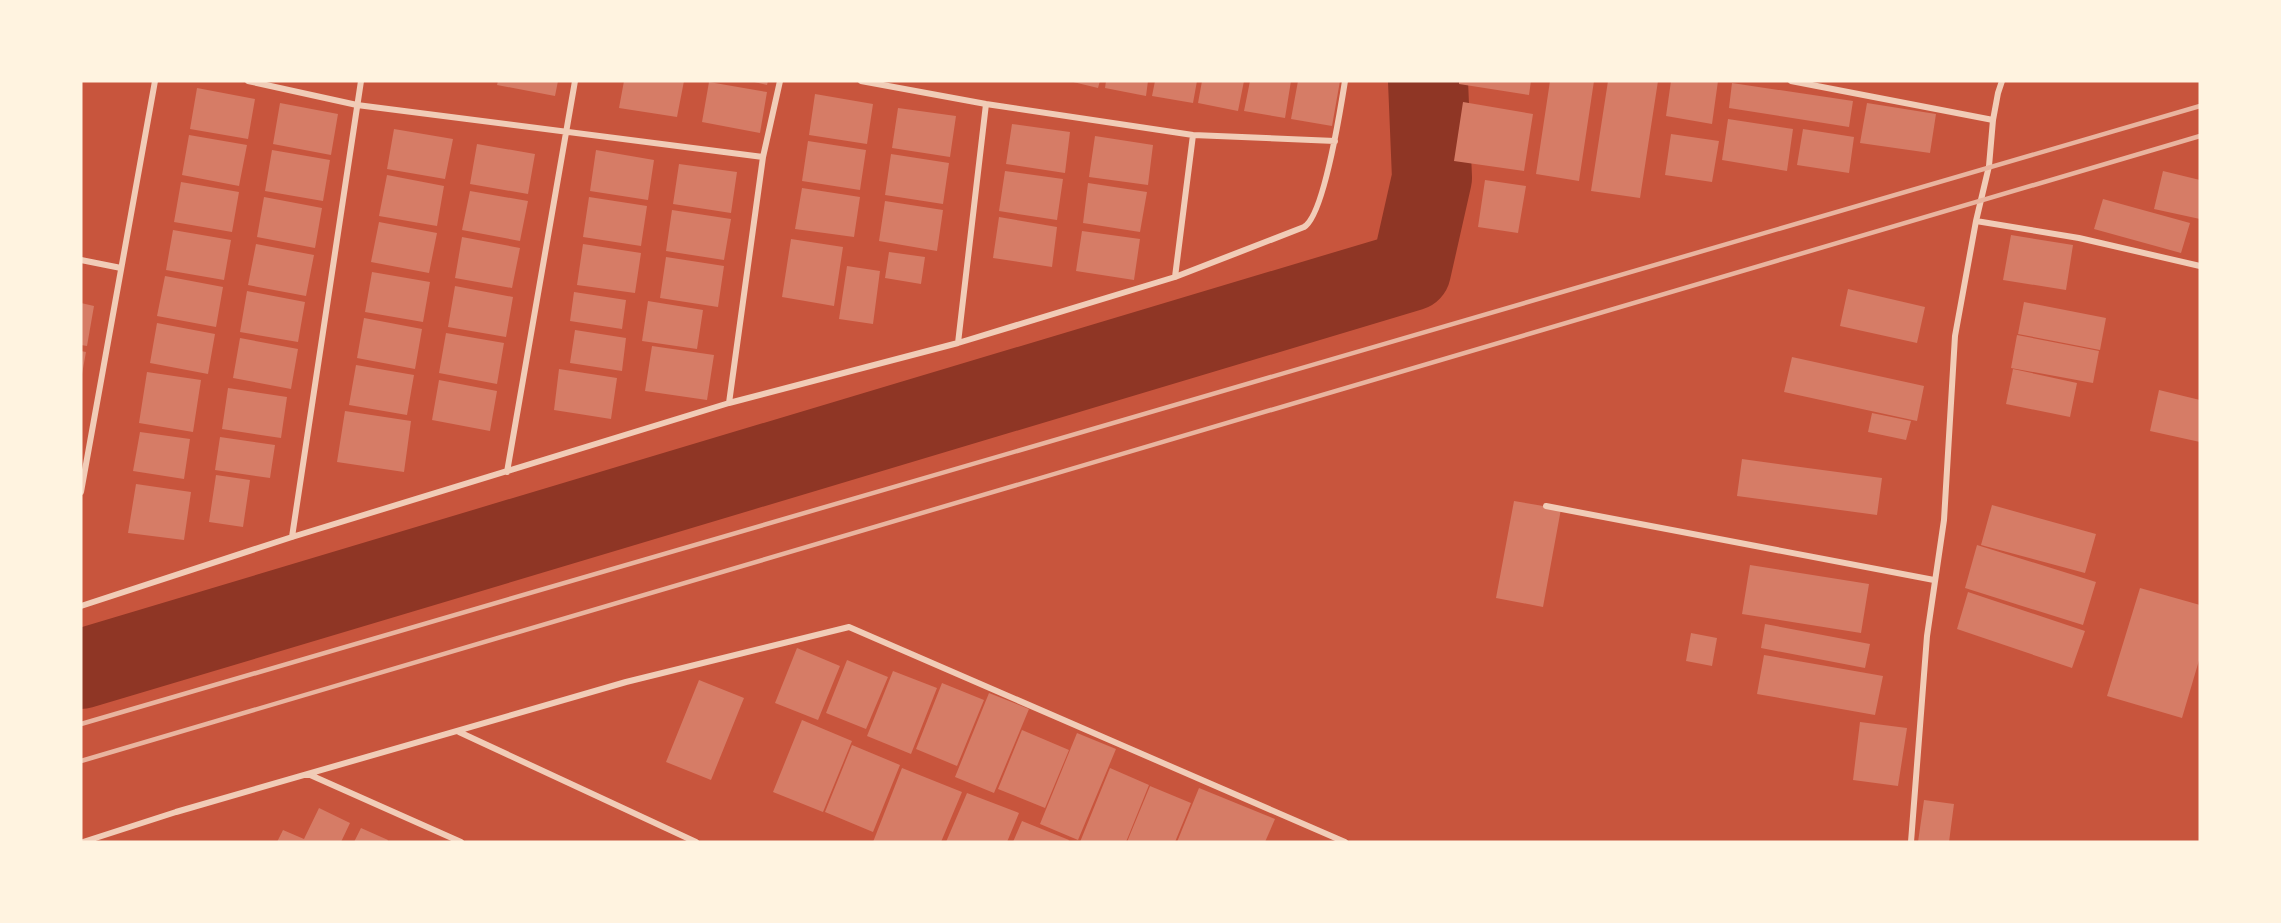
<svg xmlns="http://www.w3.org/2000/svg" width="2281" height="923" font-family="'Roboto Serif',serif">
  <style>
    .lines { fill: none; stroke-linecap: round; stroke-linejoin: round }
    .river { stroke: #8f3625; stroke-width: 80 }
    .building { fill: #d67c66 }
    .minor { stroke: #f1ccb7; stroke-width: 6 }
    .rail { stroke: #e9b49f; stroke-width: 4.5 }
  </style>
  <rect width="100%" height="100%" fill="#c8553d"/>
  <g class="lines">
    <!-- river -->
    <path class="river" d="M 81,669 L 1411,271 L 1432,178 L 1428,81"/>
  </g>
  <!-- building -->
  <path class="building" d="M 498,81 L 558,81 L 555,96 L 497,85 Z
    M 624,81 L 684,81 L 677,117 L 619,108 Z
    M 750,81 L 768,81 L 767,85 Z
    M 1069,81 L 1100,81 L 1098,88 Z
    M 1106,81 L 1148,81 L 1146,96 L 1105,88 Z
    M 1155,81 L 1197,81 L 1193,103 L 1152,96 Z
    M 1202,81 L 1244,81 L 1238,111 L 1198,103 Z
    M 1250,81 L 1291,81 L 1285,118 L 1244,111 Z
    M 1298,81 L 1340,81 L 1332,126 L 1291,119 Z
    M 1459,81 L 1531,81 L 1529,95 L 1459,84 Z
    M 1550,81 L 1594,81 L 1579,181 L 1536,174 Z
    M 1608,81 L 1658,81 L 1640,198 L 1591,191 Z
    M 1671,81 L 1718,81 L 1712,124 L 1666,116 Z
    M 709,82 L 767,92 L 760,133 L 702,122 Z
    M 1732,83 L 1853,101 L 1849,127 L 1729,108 Z
    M 197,88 L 255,99 L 248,139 L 190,129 Z
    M 815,94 L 873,104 L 867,144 L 809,135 Z
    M 1463,102 L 1533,114 L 1524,171 L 1454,161 Z
    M 280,103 L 338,114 L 331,155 L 273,144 Z
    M 1867,103 L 1936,114 L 1930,153 L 1860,143 Z
    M 898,108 L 956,116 L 950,157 L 892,148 Z
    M 1728,119 L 1793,129 L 1787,171 L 1722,160 Z
    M 1012,124 L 1070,132 L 1065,173 L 1006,164 Z
    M 394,129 L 453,139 L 445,179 L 387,169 Z
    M 1803,129 L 1854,137 L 1849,173 L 1797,165 Z
    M 1671,134 L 1719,141 L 1712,182 L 1665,175 Z
    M 189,135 L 247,145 L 239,186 L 182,175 Z
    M 1095,136 L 1153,145 L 1148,185 L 1089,177 Z
    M 808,141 L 866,150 L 860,190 L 802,181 Z
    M 477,144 L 535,154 L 528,194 L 470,184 Z
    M 272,150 L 330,160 L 323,201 L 265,191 Z
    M 596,150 L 654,160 L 648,200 L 590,191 Z
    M 891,154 L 949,163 L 943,204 L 885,195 Z
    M 679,164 L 737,172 L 731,213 L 673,204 Z
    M 1005,171 L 1063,179 L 1057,220 L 999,211 Z
    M 2163,171 L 2200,180 L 2200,219 L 2154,209 Z
    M 387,175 L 444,186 L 437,226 L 379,216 Z
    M 1485,180 L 1526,186 L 1518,233 L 1478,227 Z
    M 181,182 L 239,192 L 232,232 L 174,222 Z
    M 1088,183 L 1147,192 L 1140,232 L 1083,223 Z
    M 802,188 L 860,197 L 854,237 L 795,229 Z
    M 470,191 L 528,201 L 520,241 L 462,230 Z
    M 264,197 L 322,208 L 315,248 L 257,237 Z
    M 589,197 L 647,206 L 641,246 L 583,237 Z
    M 2103,199 L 2190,223 L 2181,253 L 2094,229 Z
    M 885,201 L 943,210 L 937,251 L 879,241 Z
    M 672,210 L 731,219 L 724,260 L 666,251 Z
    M 999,217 L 1057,227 L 1052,267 L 993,258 Z
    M 379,222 L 437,233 L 429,273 L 371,262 Z
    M 173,230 L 231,240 L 224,280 L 166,270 Z
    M 1082,231 L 1140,239 L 1134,280 L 1076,271 Z
    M 2011,235 L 2073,245 L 2066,290 L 2003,280 Z
    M 462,237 L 520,248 L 512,288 L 455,278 Z
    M 791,239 L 843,247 L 834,306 L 782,297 Z
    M 256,244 L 314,255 L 306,296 L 248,285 Z
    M 583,244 L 641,253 L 635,293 L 577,285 Z
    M 889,252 L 925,257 L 921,284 L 885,278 Z
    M 666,257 L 724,266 L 718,307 L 660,298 Z
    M 847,266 L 880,271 L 873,324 L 839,319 Z
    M 372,272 L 430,282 L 423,322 L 365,312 Z
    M 165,276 L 223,287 L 216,327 L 157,316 Z
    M 455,286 L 513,297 L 506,337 L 448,327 Z
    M 1848,289 L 1925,307 L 1917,343 L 1840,326 Z
    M 247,291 L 305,302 L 298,342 L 240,332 Z
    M 574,292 L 626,300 L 622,329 L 570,321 Z
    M 648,301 L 703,310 L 697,349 L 642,341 Z
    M 2024,302 L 2106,318 L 2100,350 L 2018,334 Z
    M 81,303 L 94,306 L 87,346 L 81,345 Z
    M 364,318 L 422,329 L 415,369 L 357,358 Z
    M 157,323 L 215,334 L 208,374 L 150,363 Z
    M 575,330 L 626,338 L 622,371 L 570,363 Z
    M 446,333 L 504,343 L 497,384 L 439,373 Z
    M 2017,335 L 2099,351 L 2093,383 L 2011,368 Z
    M 240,338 L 298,349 L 291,389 L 233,378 Z
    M 652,346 L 714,355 L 707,400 L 645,391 Z
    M 81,351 L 86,352 L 82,374 L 81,374 Z
    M 1792,357 L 1924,386 L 1917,421 L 1784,392 Z
    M 356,365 L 414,375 L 407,415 L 349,405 Z
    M 559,369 L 617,378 L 611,419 L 554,410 Z
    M 2013,369 L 2077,383 L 2070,417 L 2006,404 Z
    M 147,372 L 201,380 L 193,432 L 139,423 Z
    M 439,380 L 497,391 L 490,431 L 432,420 Z
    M 228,388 L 287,397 L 281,438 L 222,429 Z
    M 2159,390 L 2200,400 L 2200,442 L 2150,431 Z
    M 345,411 L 411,421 L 404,472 L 337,462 Z
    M 1872,413 L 1911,421 L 1906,440 L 1868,432 Z
    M 140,432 L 190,439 L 184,479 L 133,471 Z
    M 220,437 L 275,445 L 270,478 L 215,470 Z
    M 1742,459 L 1882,478 L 1877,515 L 1737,496 Z
    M 216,475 L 250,480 L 243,527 L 209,522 Z
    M 136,484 L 191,492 L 184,540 L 128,533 Z
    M 1514,501 L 1561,509 L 1543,607 L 1496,598 Z
    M 1992,505 L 2096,534 L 2085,573 L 1981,545 Z
    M 1977,545 L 2096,582 L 2083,625 L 1965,588 Z
    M 1750,565 L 1869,584 L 1861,633 L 1742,614 Z
    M 2140,588 L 2200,605 L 2200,657 L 2182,718 L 2107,696 Z
    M 1968,592 L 2085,631 L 2072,668 L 1957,629 Z
    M 1765,624 L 1870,644 L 1865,668 L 1761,648 Z
    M 1691,633 L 1717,638 L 1712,666 L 1686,661 Z
    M 797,648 L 840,666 L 818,720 L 775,703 Z
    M 1764,655 L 1883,676 L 1875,715 L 1757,694 Z
    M 847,660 L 888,677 L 866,729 L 826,713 Z
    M 893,671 L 937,688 L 911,754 L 867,736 Z
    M 699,680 L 744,698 L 711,780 L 666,762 Z
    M 942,683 L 984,700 L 957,766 L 916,749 Z
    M 989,693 L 1029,709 L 994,793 L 955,777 Z
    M 802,720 L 852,741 L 823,812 L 773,792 Z
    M 1860,722 L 1907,728 L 1898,786 L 1853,780 Z
    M 1022,730 L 1069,750 L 1045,808 L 998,789 Z
    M 1077,733 L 1116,749 L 1078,840 L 1040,824 Z
    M 852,745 L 900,765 L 873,832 L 825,812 Z
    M 902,768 L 962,792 L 941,842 L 873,842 Z
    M 1110,768 L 1149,785 L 1126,842 L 1080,842 Z
    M 1150,786 L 1191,803 L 1175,842 L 1127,842 Z
    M 1199,788 L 1275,819 L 1265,842 L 1177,842 Z
    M 967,793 L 1019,813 L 1007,842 L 946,842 Z
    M 1924,800 L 1954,804 L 1949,842 L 1918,842 Z
    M 319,808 L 350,823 L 341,842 L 277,842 L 283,830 L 304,839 Z
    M 1022,821 L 1069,840 L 1068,842 L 1013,842 Z
    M 361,828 L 388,840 L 387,842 L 354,842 Z"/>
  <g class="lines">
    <!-- minor -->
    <path class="minor" d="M 248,81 L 357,105 L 763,157
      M 861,81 L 986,104 L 1193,135 L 1335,141
      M 1791,81 L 1993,120
      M 1976,221 L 2079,238 L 2200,266
      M 81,260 L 121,268
      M 1175,277 L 1193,135
      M 958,343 L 986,104
      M 729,403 L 763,157 L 780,81
      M 507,472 L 575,81
      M 81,492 L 155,81
      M 1546,506 L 1934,580
      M 292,537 L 361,81
      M 81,606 L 292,537 L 729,403 L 958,343 L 1175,277 L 1304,227 C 1324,216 1341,106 1345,81
      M 459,732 L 696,842
      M 308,774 L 461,842
      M 83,842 L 176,812 L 626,682 L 849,627 L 1345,842
      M 1911,842 L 1927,636 L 1944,520 L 1955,336 L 1976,221 L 1989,166 L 1993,120 L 1998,93 L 2002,81"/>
    <!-- rail -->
    <path class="rail" d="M 81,724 L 2200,106
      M 81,761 L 2200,136"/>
  </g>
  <!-- border -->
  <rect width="2281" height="923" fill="none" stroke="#fff3e0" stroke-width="165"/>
</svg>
